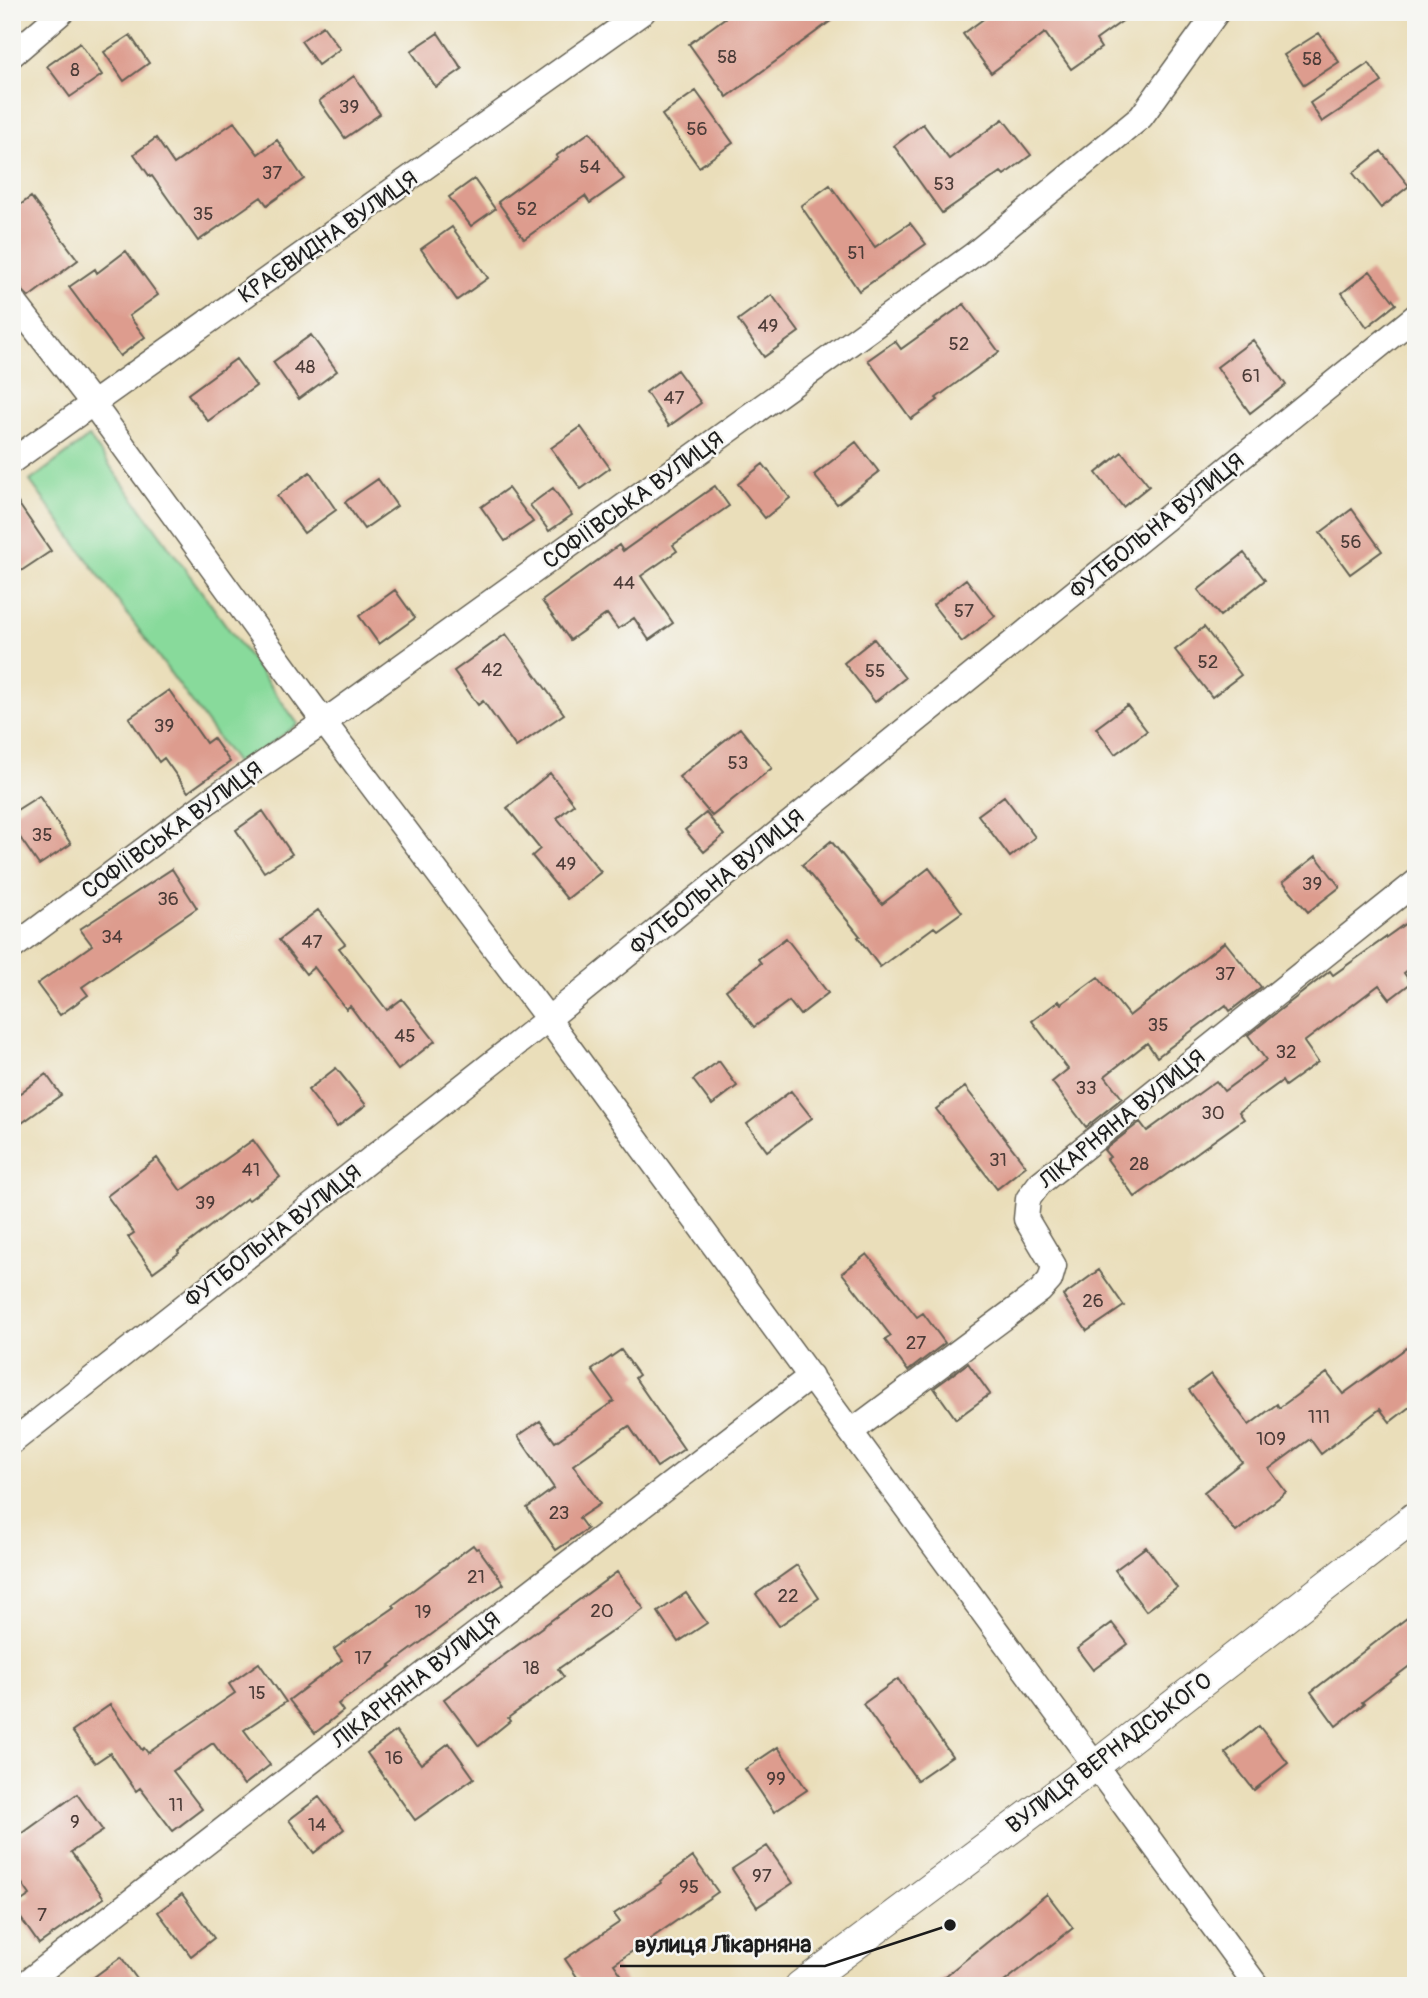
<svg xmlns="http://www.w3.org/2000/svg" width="1428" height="1998" font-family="Pangolin,sans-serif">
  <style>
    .green { fill: #88da9b; stroke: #527b5c; stroke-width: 2 }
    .building { fill: #dd9c8e }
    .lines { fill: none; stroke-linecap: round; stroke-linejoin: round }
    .minor-casing { stroke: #646053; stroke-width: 27 }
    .tertiary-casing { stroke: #646053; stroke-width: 32 }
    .minor { stroke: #fff; stroke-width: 24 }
    .tertiary { stroke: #fff; stroke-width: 30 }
    .labels { text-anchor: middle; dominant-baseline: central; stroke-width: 5; stroke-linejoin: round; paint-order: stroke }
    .number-label { font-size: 19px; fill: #4c3c38 }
    .street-label { font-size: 23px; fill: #1c1c1c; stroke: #f6f6f2 }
    .leader { fill: none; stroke: #1c1c1c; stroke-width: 2.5 }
    .callout-dot { fill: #1c1c1c; stroke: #f6f6f2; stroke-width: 2.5 }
    .callout-label { font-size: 24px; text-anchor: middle; font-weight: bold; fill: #1c1c1c; stroke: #f6f6f2; stroke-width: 5; stroke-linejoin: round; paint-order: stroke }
  </style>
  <rect width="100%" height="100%" fill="#f6f6f2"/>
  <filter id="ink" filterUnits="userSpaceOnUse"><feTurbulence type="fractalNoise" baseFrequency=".0143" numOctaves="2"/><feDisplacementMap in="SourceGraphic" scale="14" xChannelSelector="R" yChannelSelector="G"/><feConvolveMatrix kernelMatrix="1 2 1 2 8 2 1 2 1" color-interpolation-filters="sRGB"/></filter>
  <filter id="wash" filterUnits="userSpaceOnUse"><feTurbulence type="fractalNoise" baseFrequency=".00686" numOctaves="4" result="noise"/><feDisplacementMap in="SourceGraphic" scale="28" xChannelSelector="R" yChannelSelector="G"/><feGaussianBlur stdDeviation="1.57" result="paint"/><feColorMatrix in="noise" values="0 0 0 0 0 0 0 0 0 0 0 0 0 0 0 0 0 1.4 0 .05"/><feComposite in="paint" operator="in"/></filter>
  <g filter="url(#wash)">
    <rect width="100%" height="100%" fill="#eadeba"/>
    <!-- green -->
    <path class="green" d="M 89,437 L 298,724 L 239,767 L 30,481 Z"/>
    <g id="blocks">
      <!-- building -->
      <path class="building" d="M 733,12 L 843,12 L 727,97 L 689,44 Z
        M 993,12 L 1135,12 L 1096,40 L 1101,48 L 1071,69 L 1045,33 L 991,73 L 963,34 Z
        M 323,26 L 340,49 L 318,65 L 301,41 Z
        M 438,33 L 462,69 L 436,87 L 411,51 Z
        M 1319,33 L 1339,62 L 1304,85 L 1284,55 Z
        M 130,35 L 149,63 L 124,81 L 104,52 Z
        M 80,43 L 102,75 L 70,97 L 47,66 Z
        M 1369,63 L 1382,82 L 1322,122 L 1310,103 Z
        M 354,76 L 380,114 L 345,138 L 319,101 Z
        M 696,91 L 733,143 L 699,167 L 662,115 Z
        M 1003,119 L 1031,155 L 1004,175 L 1001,172 L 942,213 L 894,146 L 923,124 L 949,159 Z
        M 234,122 L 258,154 L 277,140 L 304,179 L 267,205 L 261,197 L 198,241 L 152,176 L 150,177 L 134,154 L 156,138 L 174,164 Z
        M 590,132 L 624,179 L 590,203 L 585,196 L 524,239 L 498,202 L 558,158 L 556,156 Z
        M 1381,151 L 1409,186 L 1381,208 L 1353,173 Z
        M 474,179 L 495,209 L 471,226 L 449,197 Z
        M 830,185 L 875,247 L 910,223 L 926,244 L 859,291 L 801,206 Z
        M 31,197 L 78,260 L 29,297 L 18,286 L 12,284 L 12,211 Z
        M 452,227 L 488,278 L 457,300 L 421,249 Z
        M 126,251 L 158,295 L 129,316 L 145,337 L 120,356 L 69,287 L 95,269 L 97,273 Z
        M 1370,271 L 1396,304 L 1367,327 L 1342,293 Z
        M 772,295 L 799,332 L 764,357 L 738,320 Z
        M 964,304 L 999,352 L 936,398 L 938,400 L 911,419 L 868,360 L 895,341 L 901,349 Z
        M 311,335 L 337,371 L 299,399 L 273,362 Z
        M 1253,340 L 1286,385 L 1250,413 L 1217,367 Z
        M 236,359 L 256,386 L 208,421 L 188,394 Z
        M 677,370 L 701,403 L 669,426 L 646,392 Z
        M 581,427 L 610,468 L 581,489 L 551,448 Z
        M 856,442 L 879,472 L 837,504 L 814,475 Z
        M 1122,452 L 1149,486 L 1123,507 L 1096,473 Z
        M 763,464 L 790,498 L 765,518 L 738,484 Z
        M 310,472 L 336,510 L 304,533 L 277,496 Z
        M 378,479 L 397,506 L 364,529 L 345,502 Z
        M 715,486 L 729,506 L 673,545 L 677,551 L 641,576 L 673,623 L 649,640 L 634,618 L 618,629 L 607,614 L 570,640 L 542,601 L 619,545 L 623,551 Z
        M 508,488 L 533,522 L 505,541 L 481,507 Z
        M 553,488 L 572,515 L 549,531 L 530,505 Z
        M 12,494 L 51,551 L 12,577 Z
        M 1352,509 L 1382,551 L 1350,574 L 1320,533 Z
        M 1244,553 L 1265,580 L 1220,616 L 1198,590 Z
        M 966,579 L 995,616 L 962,642 L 933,605 Z
        M 395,590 L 415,618 L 379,644 L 359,616 Z
        M 1204,627 L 1241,675 L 1212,697 L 1175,650 Z
        M 506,634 L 564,714 L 516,747 L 483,701 L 478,705 L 454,671 Z
        M 874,639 L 905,678 L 875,702 L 844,663 Z
        M 169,690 L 206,743 L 213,738 L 230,762 L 188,792 L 164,758 L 159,762 L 129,718 Z
        M 1127,705 L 1147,731 L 1115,754 L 1096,728 Z
        M 740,728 L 772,768 L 712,816 L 679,777 Z
        M 550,773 L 574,804 L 557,818 L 601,872 L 567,899 L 532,856 L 540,849 L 507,808 Z
        M 39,796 L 71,844 L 39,865 L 12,826 L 12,813 Z
        M 1004,796 L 1035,837 L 1010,857 L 978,815 Z
        M 263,811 L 292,854 L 264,872 L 236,830 Z
        M 706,813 L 724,835 L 704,852 L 685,830 Z
        M 831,841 L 882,904 L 929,868 L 962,912 L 937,930 L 934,927 L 880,967 L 858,937 L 860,936 L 802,865 Z
        M 1316,856 L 1340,887 L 1308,912 L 1283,882 Z
        M 172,869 L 197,908 L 82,987 L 88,995 L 60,1015 L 37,984 L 92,945 L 80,929 Z
        M 318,910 L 345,944 L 339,948 L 387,1010 L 402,999 L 435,1041 L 398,1070 L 350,1006 L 346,1009 L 314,967 L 306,974 L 279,940 Z
        M 1416,916 L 1416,964 L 1404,973 L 1411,983 L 1390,999 L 1379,985 L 1304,1042 L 1318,1062 L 1285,1086 L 1282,1081 L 1239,1112 L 1244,1119 L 1135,1197 L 1107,1159 L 1110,1157 L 1104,1150 L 1140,1122 L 1147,1131 L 1216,1081 L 1224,1091 L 1266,1060 L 1248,1035 L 1330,971 L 1333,975 Z
        M 786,938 L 828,993 L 800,1015 L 789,1001 L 754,1027 L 726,990 L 761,963 L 758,959 Z
        M 1225,942 L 1261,987 L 1230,1011 L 1226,1005 L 1157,1057 L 1147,1043 L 1105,1076 L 1122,1098 L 1086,1127 L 1052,1082 L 1068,1069 L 1032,1021 L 1059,1001 L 1061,1004 L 1098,977 L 1129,1016 Z
        M 719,1061 L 737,1086 L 712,1105 L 693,1080 Z
        M 336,1068 L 366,1105 L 337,1127 L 308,1090 Z
        M 46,1074 L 61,1095 L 12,1130 L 12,1099 Z
        M 965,1087 L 1026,1166 L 997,1189 L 936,1109 Z
        M 791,1091 L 812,1118 L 767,1151 L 747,1124 Z
        M 253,1140 L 280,1177 L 249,1200 L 247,1198 L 178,1251 L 179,1253 L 153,1272 L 128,1237 L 134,1233 L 107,1196 L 157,1158 L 181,1191 Z
        M 867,1254 L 917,1317 L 923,1313 L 945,1343 L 908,1371 L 885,1340 L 891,1336 L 842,1273 Z
        M 1099,1270 L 1124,1306 L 1087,1331 L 1063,1296 Z
        M 1416,1341 L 1416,1402 L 1390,1422 L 1380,1409 L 1321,1454 L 1310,1439 L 1269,1469 L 1286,1492 L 1236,1532 L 1204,1492 L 1242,1462 L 1189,1390 L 1211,1374 L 1249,1425 L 1277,1404 L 1279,1408 L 1327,1373 L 1343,1394 Z
        M 621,1350 L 639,1375 L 635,1378 L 684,1449 L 657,1467 L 629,1426 L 573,1465 L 600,1504 L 579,1518 L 587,1529 L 556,1550 L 527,1508 L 554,1488 L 518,1436 L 540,1421 L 555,1442 L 614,1401 L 592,1370 Z
        M 968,1363 L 990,1394 L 956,1419 L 934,1388 Z
        M 473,1545 L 476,1549 L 478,1548 L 504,1584 L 473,1604 L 390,1665 L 391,1666 L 338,1704 L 343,1711 L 315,1733 L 289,1700 L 342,1660 L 334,1649 L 395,1607 L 393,1605 Z
        M 1146,1547 L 1177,1588 L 1146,1611 L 1115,1570 Z
        M 797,1565 L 819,1598 L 779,1626 L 756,1594 Z
        M 617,1572 L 644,1609 L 558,1669 L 564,1677 L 508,1718 L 510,1721 L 479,1746 L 444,1699 Z
        M 686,1593 L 707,1623 L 678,1642 L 658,1612 Z
        M 1416,1611 L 1416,1661 L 1362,1702 L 1364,1704 L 1336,1726 L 1311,1692 Z
        M 1112,1623 L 1128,1644 L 1093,1670 L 1077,1649 Z
        M 259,1663 L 286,1702 L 244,1730 L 270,1765 L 244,1785 L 213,1743 L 173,1771 L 202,1809 L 173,1831 L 140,1788 L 136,1791 L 110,1753 L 95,1763 L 72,1731 L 110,1705 L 142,1750 L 144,1748 L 148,1753 L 235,1693 L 229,1684 Z
        M 898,1679 L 952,1756 L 917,1780 L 863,1704 Z
        M 1259,1726 L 1288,1763 L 1254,1790 L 1225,1753 Z
        M 396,1731 L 421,1764 L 449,1743 L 474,1778 L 415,1820 L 367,1753 Z
        M 778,1747 L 807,1790 L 774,1812 L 745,1769 Z
        M 77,1794 L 103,1831 L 71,1852 L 104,1898 L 39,1944 L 13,1907 L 30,1895 L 12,1869 L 12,1841 Z
        M 319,1797 L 344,1829 L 314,1853 L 289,1820 Z
        M 767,1846 L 793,1883 L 757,1907 L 732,1869 Z
        M 693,1857 L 718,1892 L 614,1964 L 629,1986 L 583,1986 L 565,1959 L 620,1922 L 614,1914 L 661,1883 L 660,1881 Z
        M 182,1894 L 214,1938 L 191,1956 L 158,1912 Z
        M 1047,1894 L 1073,1928 L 999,1986 L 933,1986 Z
        M 121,1957 L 142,1986 L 82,1986 Z"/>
    </g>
  </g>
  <g filter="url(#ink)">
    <use href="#blocks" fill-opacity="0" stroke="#646053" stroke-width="2"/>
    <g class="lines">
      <defs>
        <path id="minor" d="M 12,55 L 62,12
          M 12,299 L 93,404 L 324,722 L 548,1019 L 1257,1986
          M 12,461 L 643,12
          M 12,948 L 209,801 L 324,722 L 973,255 L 1141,117 L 1217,12
          M 852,1431 L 1040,1291 L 1050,1280 L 1054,1266 L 1026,1219 L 1028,1199 L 1040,1183 L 1416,882
          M 12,1442 L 548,1019 L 1416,316
          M 22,1986 L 345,1735 L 811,1376"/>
        <path id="tertiary" d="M 800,1986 L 1096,1765 L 1416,1516"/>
      </defs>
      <!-- minor casing -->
      <use href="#minor" class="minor-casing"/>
      <!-- tertiary casing -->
      <use href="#tertiary" class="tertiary-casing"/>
      <!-- minor -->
      <use href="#minor" class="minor"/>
      <!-- tertiary -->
      <use href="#tertiary" class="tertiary"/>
    </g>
  </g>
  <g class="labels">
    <!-- number labels -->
    <g class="number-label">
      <text x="727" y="57">58</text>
      <text x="1312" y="59">58</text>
      <text x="75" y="70">8</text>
      <text x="349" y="107">39</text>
      <text x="697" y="129">56</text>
      <text x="590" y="167">54</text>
      <text x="272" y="173">37</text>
      <text x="944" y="184">53</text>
      <text x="527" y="209">52</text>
      <text x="203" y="214">35</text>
      <text x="856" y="253">51</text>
      <text x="768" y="326">49</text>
      <text x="959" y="344">52</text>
      <text x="305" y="367">48</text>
      <text x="1251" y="376">61</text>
      <text x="674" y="398">47</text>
      <text x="1351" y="542">56</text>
      <text x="624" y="583">44</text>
      <text x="964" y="611">57</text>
      <text x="1208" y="662">52</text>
      <text x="492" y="670">42</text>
      <text x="875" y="671">55</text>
      <text x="164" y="726">39</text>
      <text x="738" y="763">53</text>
      <text x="42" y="835">35</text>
      <text x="566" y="864">49</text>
      <text x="1312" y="884">39</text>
      <text x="168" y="899">36</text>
      <text x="112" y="937">34</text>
      <text x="312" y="942">47</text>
      <text x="1225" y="974">37</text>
      <text x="1158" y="1025">35</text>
      <text x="405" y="1036">45</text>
      <text x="1286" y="1052">32</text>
      <text x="1086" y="1088">33</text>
      <text x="1213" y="1113">30</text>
      <text x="998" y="1160">31</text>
      <text x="1139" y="1164">28</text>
      <text x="251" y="1170">41</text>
      <text x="205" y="1203">39</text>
      <text x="1093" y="1301">26</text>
      <text x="916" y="1343">27</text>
      <text x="1319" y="1417">111</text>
      <text x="1271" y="1439">109</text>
      <text x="559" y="1513">23</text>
      <text x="476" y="1577">21</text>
      <text x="788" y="1596">22</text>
      <text x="602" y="1611">20</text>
      <text x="423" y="1612">19</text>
      <text x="363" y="1658">17</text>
      <text x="531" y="1668">18</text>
      <text x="257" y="1693">15</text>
      <text x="394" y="1758">16</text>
      <text x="776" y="1779">99</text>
      <text x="176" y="1805">11</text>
      <text x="75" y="1822">9</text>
      <text x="317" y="1825">14</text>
      <text x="762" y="1876">97</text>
      <text x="689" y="1887">95</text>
      <text x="42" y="1915">7</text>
    </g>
    <!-- street labels -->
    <g class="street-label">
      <text transform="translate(328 237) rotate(-35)">КРАЄВИДНА ВУЛИЦЯ</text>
      <text transform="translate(633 500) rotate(-36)">СОФІЇВСЬКА ВУЛИЦЯ</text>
      <text transform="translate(1157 526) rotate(-39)">ФУТБОЛЬНА ВУЛИЦЯ</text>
      <text transform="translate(172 830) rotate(-36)">СОФІЇВСЬКА ВУЛИЦЯ</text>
      <text transform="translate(717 882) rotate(-39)">ФУТБОЛЬНА ВУЛИЦЯ</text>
      <text transform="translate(1122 1119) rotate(-39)">ЛІКАРНЯНА ВУЛИЦЯ</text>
      <text transform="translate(273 1236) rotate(-38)">ФУТБОЛЬНА ВУЛИЦЯ</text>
      <text transform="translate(416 1680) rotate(-38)">ЛІКАРНЯНА ВУЛИЦЯ</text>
      <text transform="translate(1109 1753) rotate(-37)">ВУЛИЦЯ ВЕРНАДСЬКОГО</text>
    </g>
  </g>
  <!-- callouts -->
  <path class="leader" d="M950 1925L825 1966H620"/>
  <circle class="callout-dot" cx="950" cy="1925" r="7"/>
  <g class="callout-label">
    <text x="723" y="1952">вулиця Лікарняна</text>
  </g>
  <!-- margin -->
  <rect width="1428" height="1998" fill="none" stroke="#f6f6f2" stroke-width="42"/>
</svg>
